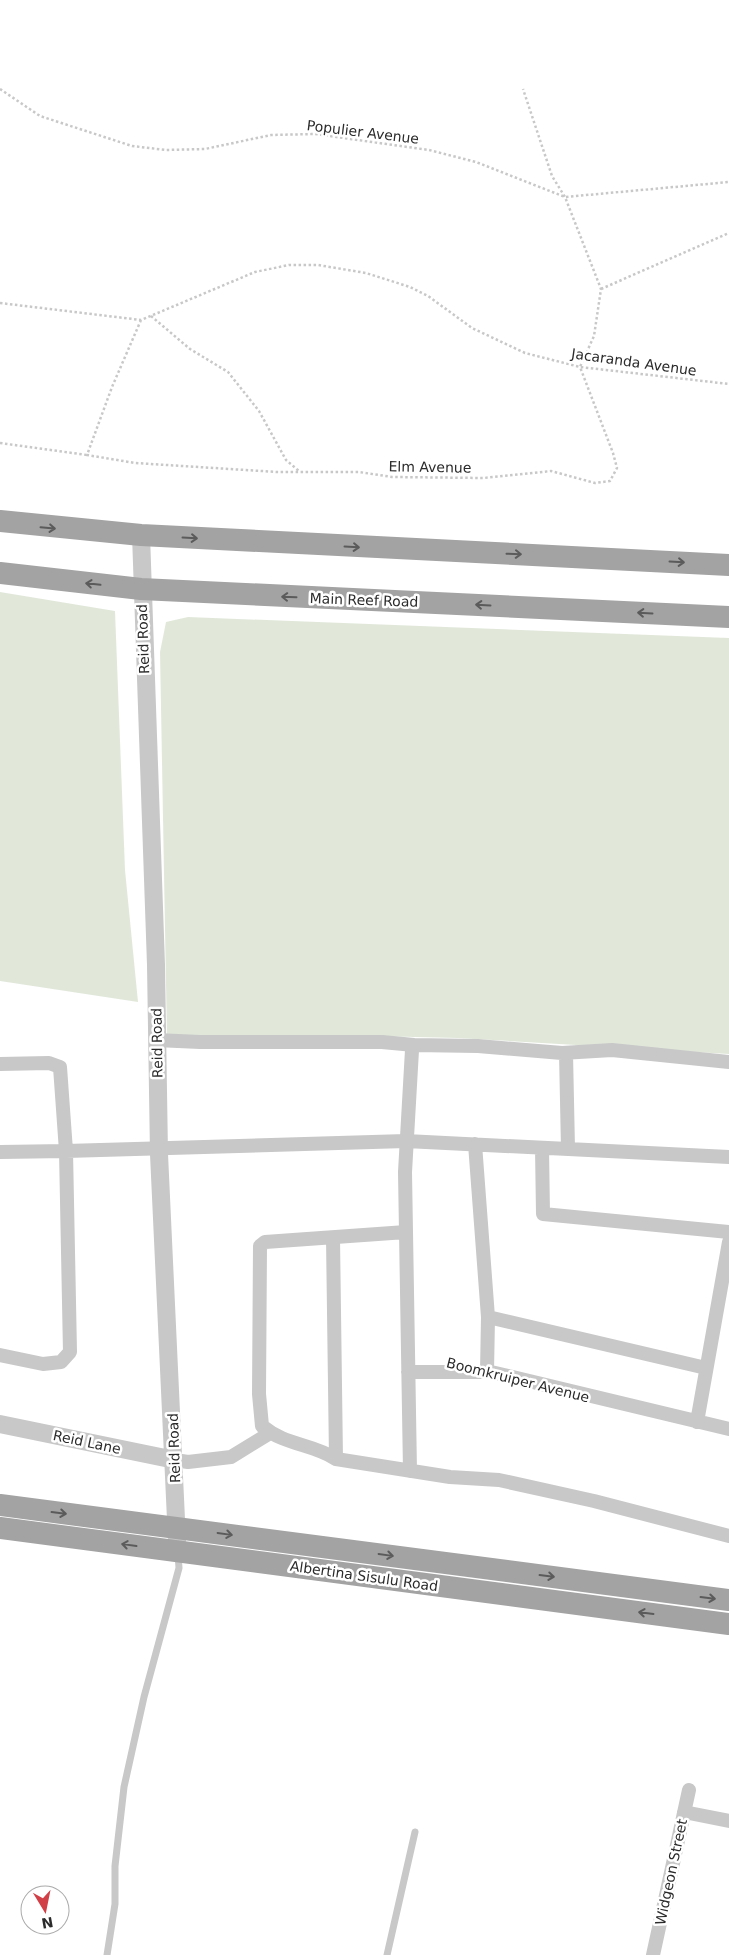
<svg xmlns="http://www.w3.org/2000/svg" width="729" height="1955" font-family="'DejaVu Sans',sans-serif">
  <style>
    .green { fill: #e1e8da }
    .lines { fill: none; stroke-linecap: round; stroke-linejoin: round }
    .path { stroke: #c8c8c8; stroke-width: 2.5; stroke-dasharray: 2.5 2.5; stroke-linecap: butt }
    .service { stroke: #c8c8c8; stroke-width: 7 }
    .minor { stroke: #c8c8c8; stroke-width: 14 }
    .tertiary { stroke: #c8c8c8; stroke-width: 18 }
    .primary { stroke: #a3a3a3; stroke-width: 22 }
    .oneway { stroke: #5b5b5b }
    .labels { text-anchor: middle; dominant-baseline: central; stroke-width: 5; stroke-linejoin: round; paint-order: stroke }
    .street-label { font-size: 14px; fill: #2b2b2b; stroke: #fff }
  </style>
  <rect width="100%" height="100%" fill="#fff"/>
  <!-- green -->
  <path class="green" d="M 0,592 L 115,611 L 125,870 L 138,1002 L 0,981 Z
    M 188,617 L 729,638 L 729,1054 L 458,1038 L 329,1035 L 167,1039 L 160,652 L 166,622 Z"/>
  <g class="lines">
    <!-- path -->
    <path class="path" d="M 0,89 L 40,116 L 132,146 L 166,150 L 205,149 L 271,135 L 315,134 L 429,150 L 476,162 L 565,197 L 729,182
      M 601,289 L 729,233
      M 0,303 L 141,320 L 255,272 L 289,265 L 318,265 L 366,273 L 410,287 L 428,296 L 472,328 L 525,353 L 580,367 L 729,384
      M 151,316 L 190,349 L 228,372 L 259,411 L 286,460 L 299,471
      M 141,320 L 112,387 L 87,455 L 135,463 L 277,472 L 359,472 L 392,477 L 484,478 L 551,471 L 595,483 L 610,481 L 617,468 L 613,453 L 580,367 L 594,336 L 601,289 L 565,197 L 552,176 L 523,89
      M 0,443 L 87,455"/>
    <!-- service -->
    <path class="service" d="M 107,1955 L 115,1904 L 115,1866 L 124,1787 L 144,1697 L 179,1568 L 178,1554
      M 387,1955 L 415,1832"/>
    <!-- minor -->
    <path class="minor" d="M 156,1040 L 200,1042 L 382,1042 L 414,1045 L 478,1046 L 562,1053 L 612,1050 L 729,1062
      M 566,1053 L 568,1149
      M 0,1064 L 49,1063 L 60,1067 L 66,1151 L 0,1152
      M 475,1144 L 488,1317 L 487,1372
      M 542,1148 L 543,1214 L 729,1232
      M 406,1232 L 265,1242 L 260,1246 L 259,1394 L 262,1426 C 286,1446 311,1443 336,1459 L 450,1477 L 499,1480 L 594,1501 L 729,1536
      M 333,1238 L 336,1459
      M 488,1317 L 706,1368
      M 0,1355 L 43,1364 L 61,1362 L 70,1352 L 66,1151 L 406,1141 L 729,1157
      M 408,1372 L 491,1372 L 729,1429
      M 697,1422 L 729,1242
      M 175,1460 L 188,1462 L 231,1457 L 270,1433
      M 410,1471 L 405,1172 L 412,1050
      M 684,1812 L 729,1821
      M 653,1955 L 689,1790"/>
    <!-- tertiary -->
    <path class="tertiary" d="M 141,535 L 156,965 L 159,1154 L 177,1541
      M 0,1424 L 175,1460"/>
    <!-- primary -->
    <path class="primary" d="M 0,521 L 141,535 L 729,565
      M 0,573 L 141,589 L 729,617
      M 0,1505 L 729,1600
      M 0,1528 L 729,1624"/>
  </g>
  <!-- one-way arrows -->
  <defs><path id="oneway-shaft" d="M-6 0H5M1.5-3L5.5 0L1.5 3" fill="none" stroke-width="1.6" stroke-linecap="round" stroke-linejoin="round" transform="scale(1.25)"/></defs>
  <g class="oneway">
    <use href="#oneway-shaft" transform="translate(48 528) rotate(5)"/>
    <use href="#oneway-shaft" transform="translate(190 538) rotate(3)"/>
    <use href="#oneway-shaft" transform="translate(352 547) rotate(3)"/>
    <use href="#oneway-shaft" transform="translate(514 554) rotate(2)"/>
    <use href="#oneway-shaft" transform="translate(677 562) rotate(3)"/>
    <use href="#oneway-shaft" transform="translate(93 584) rotate(-174)"/>
    <use href="#oneway-shaft" transform="translate(289 597) rotate(-178)"/>
    <use href="#oneway-shaft" transform="translate(483 605) rotate(-177)"/>
    <use href="#oneway-shaft" transform="translate(645 613) rotate(-177)"/>
    <use href="#oneway-shaft" transform="translate(59 1513) rotate(7)"/>
    <use href="#oneway-shaft" transform="translate(225 1534) rotate(8)"/>
    <use href="#oneway-shaft" transform="translate(129 1545) rotate(-172)"/>
    <use href="#oneway-shaft" transform="translate(386 1555) rotate(8)"/>
    <use href="#oneway-shaft" transform="translate(547 1576) rotate(7)"/>
    <use href="#oneway-shaft" transform="translate(708 1598) rotate(7)"/>
    <use href="#oneway-shaft" transform="translate(646 1613) rotate(-173)"/>
  </g>
  <g class="labels">
    <!-- street labels -->
    <g class="street-label">
      <text transform="translate(363 132) rotate(7)">Populier Avenue</text>
      <text transform="translate(634 362) rotate(8)">Jacaranda Avenue</text>
      <text transform="translate(430 467) rotate(1)">Elm Avenue</text>
      <text transform="translate(364 600) rotate(2)">Main Reef Road</text>
      <text transform="translate(143 639) rotate(-92)">Reid Road</text>
      <text transform="translate(157 1043) rotate(-91)">Reid Road</text>
      <text transform="translate(518 1380) rotate(14)">Boomkruiper Avenue</text>
      <text transform="translate(87 1442) rotate(12)">Reid Lane</text>
      <text transform="translate(174 1448) rotate(-92)">Reid Road</text>
      <text transform="translate(364 1576) rotate(8)">Albertina Sisulu Road</text>
      <text transform="translate(671 1872) rotate(-78)">Widgeon Street</text>
    </g>
  </g>
  <!-- north arrow -->
  <g transform="translate(45 1910) rotate(170)"><circle r="24" fill="#ffffff" stroke="#aaaaaa"/>
  <path d="M0-4L9 19L0 12L-9 19Z" fill="#d13f47"/>
  <text y="-8" font-size="14" font-weight="bold" text-anchor="middle" fill="#2b2b2b">N</text>
  </g>
</svg>
